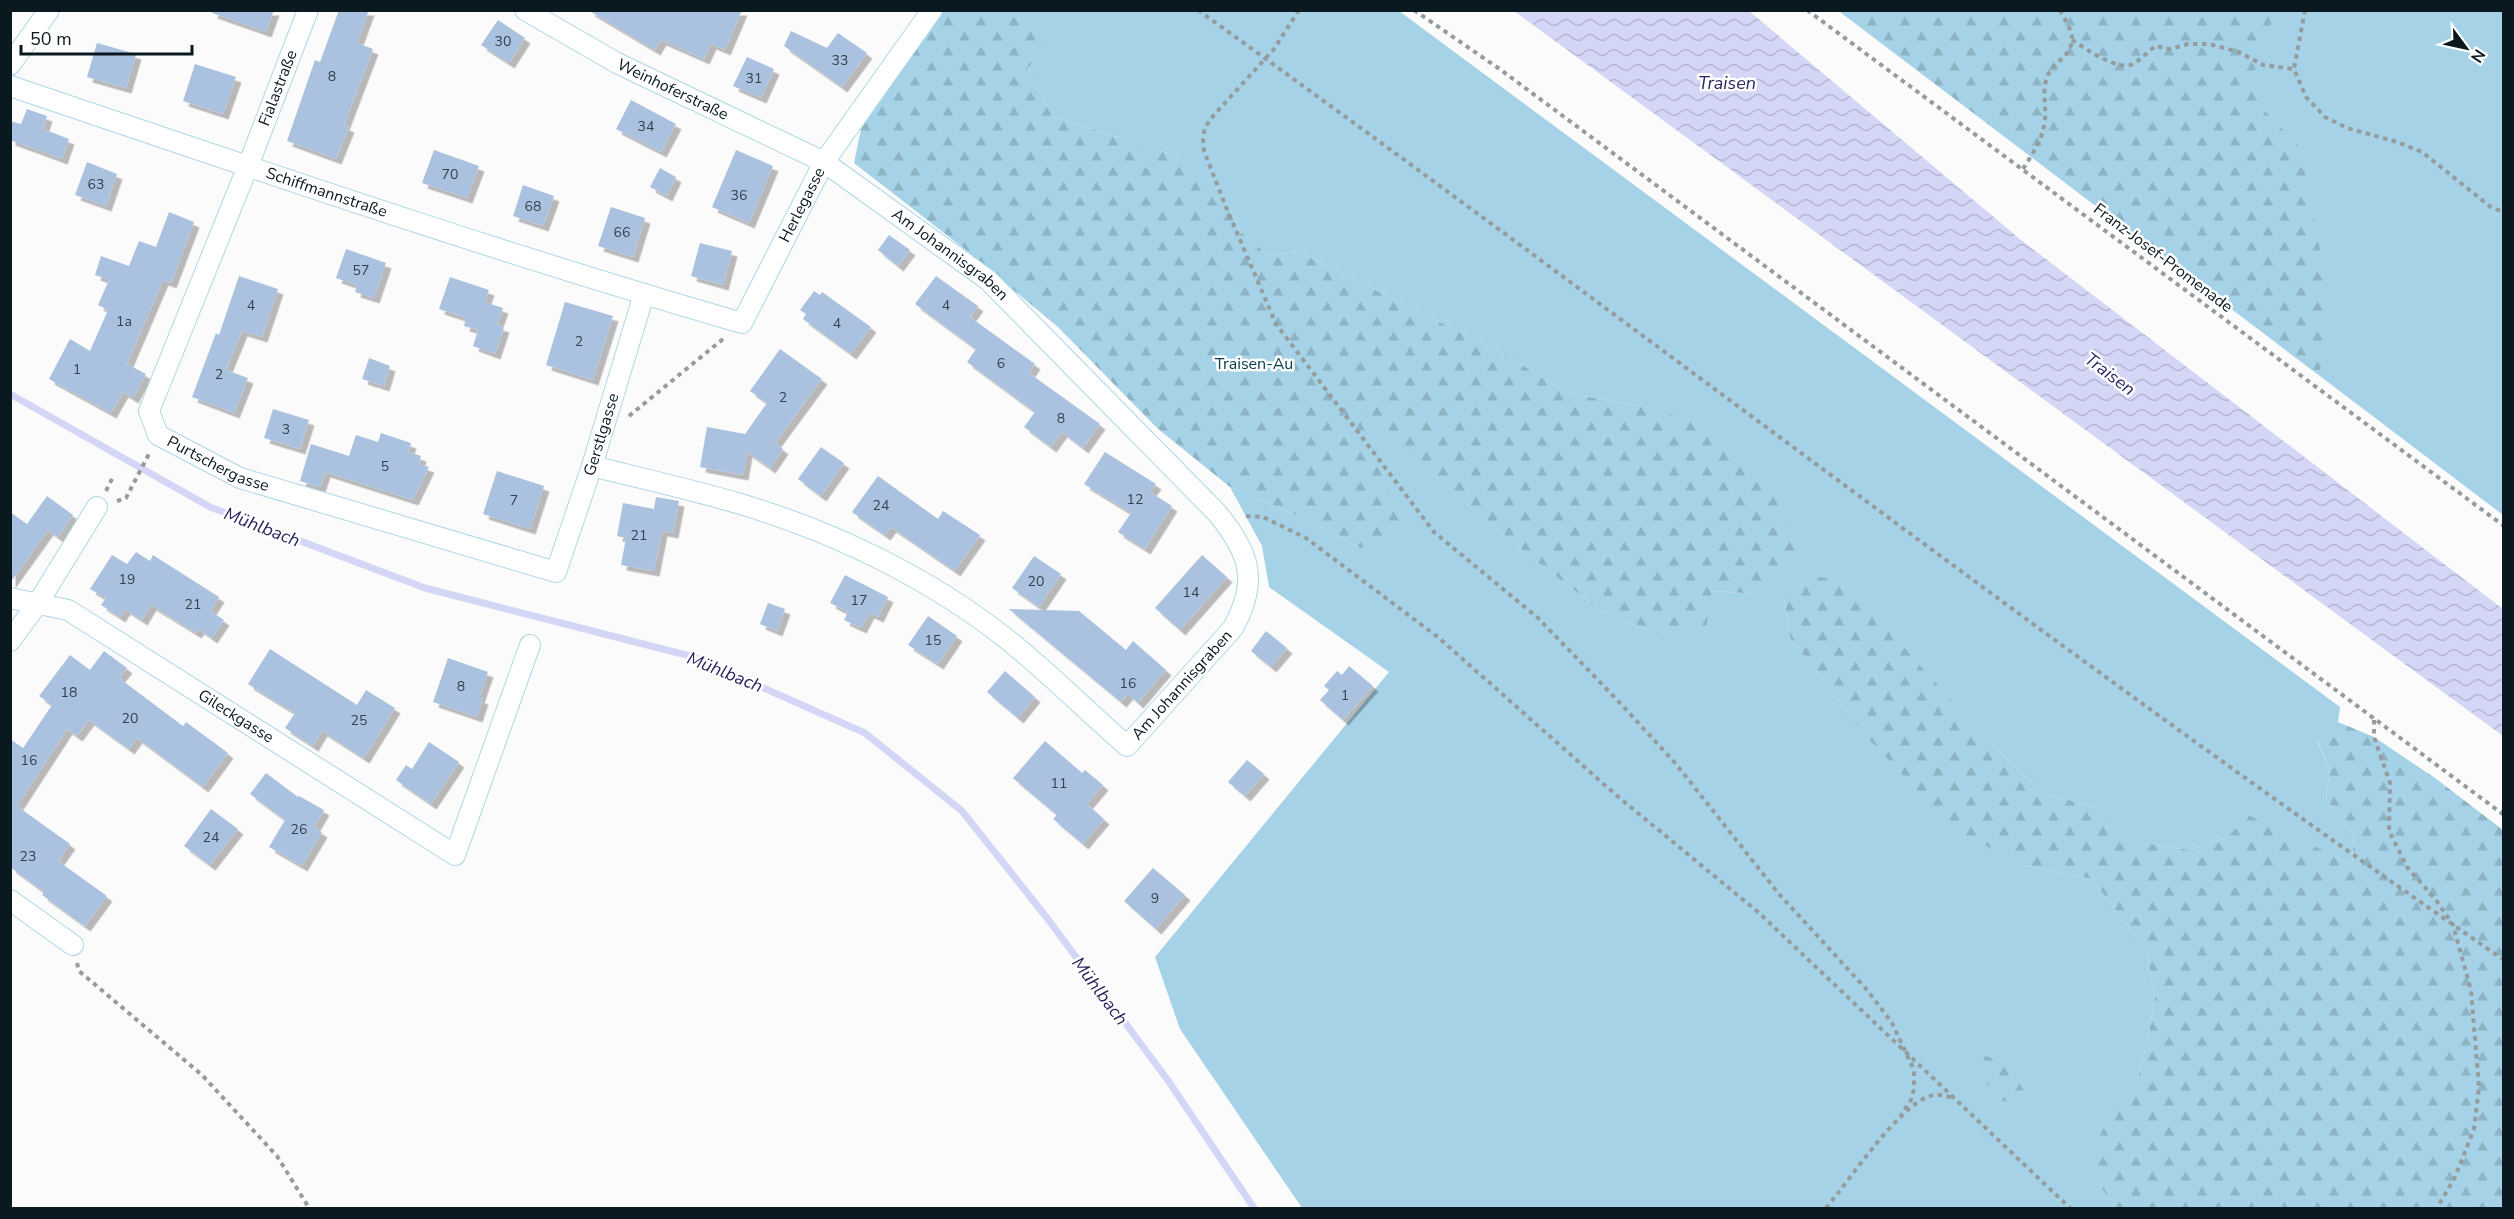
<svg xmlns="http://www.w3.org/2000/svg" width="2514" height="1219" font-family="'Nunito Sans',sans-serif">
  <style>
    .green { fill: #a5d2e6 }
    .forest { fill: url(#forest-firs) }
    .water { fill: url(#water-waves) }
    .lines { fill: none; stroke-linecap: round; stroke-linejoin: round }
    .stream { stroke: #d4d6f6; stroke-width: 7 }
    .building { fill: #aac2df; filter: url(#shadow) }
    .street-casing { stroke: #aed7e9; stroke-width: 22 }
    .path { stroke: #959c9e; stroke-width: 4; stroke-dasharray: 4.5 4.5; stroke-linecap: butt }
    .street { stroke: #fff; stroke-width: 20 }
    .labels { text-anchor: middle; dominant-baseline: central; stroke-width: 5; stroke-linejoin: round; paint-order: stroke }
    .number-label { font-size: 14px; fill: #32434f }
    .street-label { font-size: 16px; fill: #0a191f; stroke: #fff }
    .park-label { font-size: 16px; fill: #003a4c; stroke: #fff }
    .water-label { font-size: 18px; font-style: italic; fill: #2a2461; stroke: #fff }
  </style>
  <defs>
    <pattern id="forest-firs" width="22" height="20" patternUnits="userSpaceOnUse" patternTransform="scale(1.5)"><rect width="22" height="20" fill="#a5d2e6"/><path d="M5 1l3.5 6h-7zM16 11l3.5 6h-7z" fill="#8db4c5"/></pattern>
    <pattern id="water-waves" width="16" height="10" patternUnits="userSpaceOnUse" patternTransform="scale(1.5)"><rect width="16" height="10" fill="#d4d6f6"/><path d="M0 5q4-4 8 0t8 0" fill="none" stroke="#b5b7d2"/></pattern>
    <filter id="shadow"><feDropShadow dx="5.5" dy="5.5" stdDeviation="0" flood-color="#0004"/></filter>
  </defs>
  <rect width="100%" height="100%" fill="#fbfbfb"/>
  <!-- green -->
  <path class="green" d="M 1031,11 L 1399,11 L 2340,707 L 2338,722 L 2317,741 L 2330,769 L 2326,798 L 2354,836 L 2352,864 L 2330,854 L 2228,837 L 2189,850 L 2129,841 L 2105,809 L 2044,794 L 1990,743 L 1784,598 L 1790,638 L 1862,732 L 2025,866 L 2092,879 L 2146,951 L 2155,995 L 2149,1034 L 2135,1088 L 2116,1105 L 2098,1184 L 2118,1208 L 1302,1208 L 1180,1029 L 1155,957 L 1389,672 L 1269,587 L 1262,546 L 1230,487 L 1307,520 L 1360,548 L 1402,519 L 1356,411 L 1528,555 L 1601,611 L 1661,635 L 1712,591 L 1758,594 L 1639,406 L 1567,393 L 1506,355 L 1299,252 L 1268,255 L 1242,233 L 1218,186 L 1176,156 L 1052,116 L 1027,69 L 1052,41 Z
    M 1839,11 L 2503,11 L 2503,515 Z"/>
  <!-- forest -->
  <path class="forest" d="M 943,10 L 1031,11 L 1053,41 L 1027,69 L 1052,116 L 1176,156 L 1218,186 L 1242,233 L 1268,255 L 1299,252 L 1506,355 L 1567,393 L 1639,406 L 1715,427 L 1776,496 L 1796,548 L 1781,577 L 1758,594 L 1712,591 L 1706,628 L 1661,635 L 1601,611 L 1528,555 L 1357,412 L 1402,519 L 1390,538 L 1360,548 L 1307,520 L 1230,487 L 1157,428 L 1058,327 L 962,247 L 854,163 L 861,129 Z
    M 2040,10 L 2050,16 L 2067,11 L 2129,10 L 2138,17 L 2156,20 L 2165,11 L 2275,11 L 2254,73 L 2259,105 L 2300,147 L 2330,300 L 2326,359 L 2320,370 L 2312,370 L 1839,11 Z
    M 1806,575 L 1844,581 L 1990,743 L 2044,794 L 2105,809 L 2130,841 L 2189,850 L 2228,837 L 2248,815 L 2352,864 L 2354,836 L 2326,798 L 2330,769 L 2317,740 L 2338,722 L 2374,737 L 2435,778 L 2503,830 L 2503,1208 L 2117,1208 L 2098,1184 L 2095,1144 L 2116,1105 L 2135,1088 L 2149,1034 L 2155,995 L 2146,951 L 2092,879 L 2025,866 L 1952,828 L 1862,732 L 1790,638 L 1784,598 Z
    M 1985,1056 L 2007,1063 L 2024,1091 L 2014,1105 L 2002,1100 L 1978,1073 Z"/>
  <!-- water -->
  <path class="water" d="M 1514,11 L 1749,11 L 2021,240 L 2503,609 L 2503,736 Z"/>
  <g class="lines">
    <!-- stream -->
    <path class="stream" d="M 10,394 L 210,507 L 425,588 L 694,657 L 865,733 L 962,811 L 1047,918 L 1167,1079 L 1254,1208"/>
  </g>
  <!-- building -->
  <path class="building" d="M 213,10 L 274,10 L 266,32 L 212,13 Z
    M 339,10 L 369,10 L 357,43 L 373,49 L 344,125 L 349,127 L 336,159 L 287,141 L 315,60 L 320,62 Z
    M 588,10 L 742,10 L 725,50 L 711,44 L 704,59 L 661,40 L 655,50 Z
    M 498,20 L 525,38 L 509,63 L 481,45 Z
    M 791,31 L 827,48 L 838,33 L 867,53 L 842,87 L 784,46 Z
    M 97,43 L 136,54 L 126,88 L 87,77 Z
    M 747,57 L 774,69 L 761,98 L 733,86 Z
    M 195,64 L 236,77 L 223,114 L 183,101 Z
    M 631,100 L 676,124 L 661,152 L 616,129 Z
    M 27,109 L 47,116 L 43,129 L 69,139 L 62,159 L 10,140 L 10,121 L 21,124 Z
    M 434,150 L 479,166 L 467,198 L 422,183 Z
    M 736,150 L 773,166 L 749,223 L 712,207 Z
    M 87,162 L 117,174 L 106,206 L 75,195 Z
    M 660,168 L 676,177 L 667,196 L 650,187 Z
    M 523,185 L 554,196 L 543,226 L 513,216 Z
    M 611,207 L 645,218 L 633,257 L 598,246 Z
    M 169,212 L 194,222 L 171,283 L 163,280 L 127,364 L 146,374 L 133,398 L 123,392 L 111,413 L 49,379 L 70,339 L 90,351 L 108,310 L 98,305 L 109,280 L 95,275 L 101,256 L 129,266 L 139,241 L 156,247 Z
    M 889,235 L 910,250 L 898,266 L 878,250 Z
    M 700,243 L 732,251 L 723,285 L 691,276 Z
    M 346,249 L 386,263 L 374,298 L 355,292 L 357,285 L 336,278 Z
    M 239,276 L 278,289 L 262,337 L 242,331 L 226,370 L 248,378 L 234,413 L 192,397 L 216,333 L 219,335 Z
    M 936,276 L 978,306 L 970,317 L 1035,364 L 1029,373 L 1100,424 L 1083,448 L 1062,432 L 1051,447 L 1024,427 L 1035,412 L 967,362 L 976,349 L 915,304 Z
    M 450,277 L 489,290 L 485,302 L 503,308 L 497,325 L 504,327 L 495,354 L 473,346 L 478,330 L 464,326 L 466,318 L 439,309 Z
    M 814,291 L 820,295 L 822,292 L 871,327 L 851,354 L 803,319 L 806,314 L 800,310 Z
    M 565,302 L 613,316 L 593,380 L 546,365 Z
    M 780,349 L 822,379 L 775,443 L 783,449 L 770,468 L 747,452 L 743,475 L 700,467 L 707,427 L 745,434 L 767,403 L 750,391 Z
    M 369,358 L 390,366 L 384,386 L 362,379 Z
    M 273,409 L 309,420 L 300,449 L 264,438 Z
    M 381,433 L 411,443 L 408,452 L 421,456 L 419,464 L 429,467 L 413,500 L 325,472 L 320,487 L 300,481 L 311,444 L 349,456 L 356,435 L 378,442 Z
    M 821,447 L 844,463 L 821,496 L 798,479 Z
    M 1105,452 L 1156,484 L 1150,492 L 1172,506 L 1145,549 L 1118,532 L 1131,513 L 1084,484 Z
    M 497,471 L 544,486 L 530,529 L 483,514 Z
    M 878,476 L 938,519 L 943,511 L 980,535 L 955,571 L 891,527 L 885,535 L 852,512 Z
    M 47,496 L 73,515 L 58,537 L 48,530 L 10,583 L 10,512 L 27,524 Z
    M 656,497 L 679,501 L 673,533 L 662,531 L 654,571 L 621,565 L 626,538 L 617,536 L 623,503 L 654,509 Z
    M 136,552 L 150,561 L 153,555 L 219,597 L 210,611 L 224,620 L 212,638 L 199,629 L 196,633 L 151,605 L 142,620 L 125,609 L 120,617 L 101,605 L 106,598 L 90,589 L 112,555 L 127,564 Z
    M 1202,555 L 1227,577 L 1180,630 L 1155,608 Z
    M 1034,556 L 1061,574 L 1039,607 L 1012,588 Z
    M 845,575 L 888,597 L 878,617 L 869,613 L 861,628 L 844,620 L 848,612 L 830,603 Z
    M 768,603 L 785,609 L 777,631 L 760,624 Z
    M 1009,609 L 1079,611 L 1126,650 L 1133,641 L 1166,670 L 1138,703 L 1128,694 L 1121,702 Z
    M 928,616 L 957,636 L 938,664 L 908,645 Z
    M 1266,631 L 1287,648 L 1271,667 L 1251,651 Z
    M 270,649 L 357,705 L 366,690 L 395,708 L 364,758 L 322,731 L 313,746 L 285,728 L 295,713 L 248,684 Z
    M 104,651 L 127,668 L 119,678 L 183,726 L 186,722 L 228,753 L 203,787 L 137,738 L 129,749 L 89,720 L 77,736 L 67,729 L 17,806 L 70,844 L 58,861 L 107,896 L 85,926 L 42,895 L 44,892 L 10,867 L 10,739 L 23,748 L 52,705 L 39,696 L 70,655 L 90,670 Z
    M 448,658 L 488,672 L 479,698 L 483,699 L 477,717 L 433,702 Z
    M 1349,666 L 1373,686 L 1343,720 L 1320,700 L 1329,690 L 1324,686 L 1337,671 L 1342,675 Z
    M 1005,671 L 1035,697 L 1018,718 L 987,692 Z
    M 1045,741 L 1082,773 L 1085,770 L 1103,785 L 1087,804 L 1104,819 L 1083,844 L 1053,819 L 1057,815 L 1013,778 Z
    M 429,742 L 459,762 L 431,804 L 396,780 L 406,765 L 412,769 Z
    M 1247,760 L 1264,774 L 1245,796 L 1228,782 Z
    M 266,773 L 298,797 L 299,796 L 324,810 L 314,827 L 322,832 L 302,866 L 269,847 L 285,820 L 250,794 Z
    M 211,809 L 238,829 L 210,865 L 184,846 Z
    M 1153,868 L 1185,895 L 1156,929 L 1124,901 Z"/>
  <g class="lines">
    <defs>
      <g id="street">
        <path id="s1" d="M 308,10 L 248,166 L 149,411 L 158,435 L 240,478 L 556,572 L 592,466 L 644,294"/>
        <path id="s2" d="M 525,10 L 617,63 L 824,162 L 988,280 L 1217,513 C 1250,553 1259,581 1233,628 L 1127,746 C 1087,711 1049,673 1008,640 C 930,578 833,531 737,503 C 689,489 640,478 592,466"/>
        <path d="M 10,65 L 49,10"/>
        <path id="s3" d="M 10,86 C 253,168 496,252 742,323 L 824,162 L 932,10"/>
        <path id="s4" d="M 10,598 L 68,610 L 455,855 L 530,645"/>
        <path d="M 10,641 L 38,603 L 97,507"/>
        <path d="M 10,900 L 73,945"/>
      </g>
    </defs>
    <!-- street casing -->
    <use href="#street" class="street-casing"/>
    <!-- path -->
    <path class="path" d="M 1198,10 C 1635,324 2060,654 2504,960
      M 1299,10 L 1274,49 L 1214,115 L 1205,127 L 1203,139 L 1204,151 L 1226,207 L 1276,324 L 1434,532 L 1538,618 L 1621,704 L 1676,764 L 1779,894 L 1868,991 L 1892,1023 L 1914,1070 L 1914,1089 L 1911,1100 L 1901,1115
      M 1414,10 L 1501,70 L 2504,815
      M 1807,10 L 2504,526
      M 2305,10 L 2294,69 L 2306,97 L 2325,117 L 2347,128 L 2397,142 L 2422,152 L 2492,208 L 2504,212
      M 2072,40 C 2085,48 2118,72 2133,64 C 2140,60 2148,52 2155,46 L 2170,49 L 2188,44 L 2209,44 L 2239,52 L 2263,65 L 2294,69
      M 2023,169 C 2033,153 2043,139 2045,119 C 2046,104 2042,91 2047,77 C 2052,63 2070,58 2072,40 C 2073,31 2064,19 2060,10
      M 629,416 L 723,339
      M 106,491 L 114,475
      M 117,501 L 126,498 L 150,452
      M 1246,516 L 1263,517 L 1306,538 L 1439,638 L 1616,795 L 1758,912 L 2070,1208
      M 2374,720 L 2374,737 L 2390,783 L 2389,831 L 2407,867 L 2436,900 L 2453,925 L 2471,990 L 2479,1087 L 2474,1129 L 2455,1177 L 2437,1208
      M 77,963 L 79,971 L 202,1075 L 277,1156 L 309,1208
      M 1826,1208 C 1850,1180 1898,1106 1930,1096 C 1938,1093 1946,1096 1953,1098"/>
    <!-- street -->
    <use href="#street" class="street"/>
  </g>
  <g class="labels">
    <!-- number labels -->
    <g class="number-label">
      <text x="503" y="41">30</text>
      <text x="840" y="60">33</text>
      <text x="332" y="76">8</text>
      <text x="754" y="78">31</text>
      <text x="646" y="126">34</text>
      <text x="450" y="174">70</text>
      <text x="96" y="184">63</text>
      <text x="739" y="195">36</text>
      <text x="533" y="206">68</text>
      <text x="622" y="232">66</text>
      <text x="361" y="270">57</text>
      <text x="251" y="305">4</text>
      <text x="946" y="305">4</text>
      <text x="124" y="321">1a</text>
      <text x="837" y="323">4</text>
      <text x="579" y="341">2</text>
      <text x="1001" y="363">6</text>
      <text x="77" y="369">1</text>
      <text x="219" y="374">2</text>
      <text x="783" y="397">2</text>
      <text x="1061" y="418">8</text>
      <text x="286" y="429">3</text>
      <text x="385" y="466">5</text>
      <text x="1135" y="499">12</text>
      <text x="514" y="500">7</text>
      <text x="881" y="505">24</text>
      <text x="639" y="535">21</text>
      <text x="127" y="579">19</text>
      <text x="1036" y="581">20</text>
      <text x="1191" y="592">14</text>
      <text x="859" y="600">17</text>
      <text x="193" y="604">21</text>
      <text x="933" y="640">15</text>
      <text x="1128" y="683">16</text>
      <text x="461" y="686">8</text>
      <text x="69" y="692">18</text>
      <text x="1345" y="695">1</text>
      <text x="130" y="718">20</text>
      <text x="359" y="720">25</text>
      <text x="29" y="760">16</text>
      <text x="1059" y="783">11</text>
      <text x="299" y="829">26</text>
      <text x="211" y="837">24</text>
      <text x="28" y="856">23</text>
      <text x="1155" y="898">9</text>
    </g>
    <!-- street labels -->
    <g class="street-label">
      <text transform="translate(278 88) rotate(-69)">Fialastraße</text>
      <text stroke="none"><textPath href="#s2" startOffset="168">Weinhoferstraße</textPath></text>
      <text stroke="none"><textPath href="#s3" startOffset="334">Schiffmannstraße</textPath></text>
      <text stroke="none"><textPath href="#s3" startOffset="902">Herlegasse</textPath></text>
      <text stroke="none"><textPath href="#s2" startOffset="492">Am Johannisgraben</textPath></text>
      <text transform="translate(2163 258) rotate(37)">Franz-Josef-Promenade</text>
      <text stroke="none"><textPath href="#s1" startOffset="1024">Gerstlgasse</textPath></text>
      <text stroke="none"><textPath href="#s1" startOffset="524">Purtschergasse</textPath></text>
      <text transform="translate(1182 685) rotate(-48)">Am Johannisgraben</text>
      <text stroke="none"><textPath href="#s4" startOffset="258">Gileckgasse</textPath></text>
    </g>
    <!-- park labels -->
    <g class="park-label">
      <text x="1254" y="364">Traisen-Au</text>
    </g>
    <!-- water labels -->
    <g class="water-label">
      <text x="1727" y="83">Traisen</text>
      <text transform="translate(2110 374) rotate(37)">Traisen</text>
      <text transform="translate(262 527) rotate(21)">Mühlbach</text>
      <text transform="translate(725 672) rotate(22)">Mühlbach</text>
      <text transform="translate(1100 991) rotate(53)">Mühlbach</text>
    </g>
  </g>
  <!-- border -->
  <rect width="2514" height="1219" fill="none" stroke="#0a191f" stroke-width="24"/>
  <!-- north arrow -->
  <g transform="translate(2466 48) rotate(123)" stroke="#ffffff" stroke-width="4.5" paint-order="stroke">
  <path d="M0-4.5L10 22L0 15L-10 22Z" fill="#0a191f"/>
  <text y="-9" font-size="16" font-weight="bold" text-anchor="middle" fill="#0a191f">N</text>
  </g>
  <!-- scale -->
  <path d="M21 45v9h171v-9" fill="none" stroke="#0a191f" stroke-width="3"/>
  <text x="30" y="45" font-size="18" fill="#0a191f" stroke="#ffffff" stroke-width="4.5" paint-order="stroke">50 m</text>
</svg>
